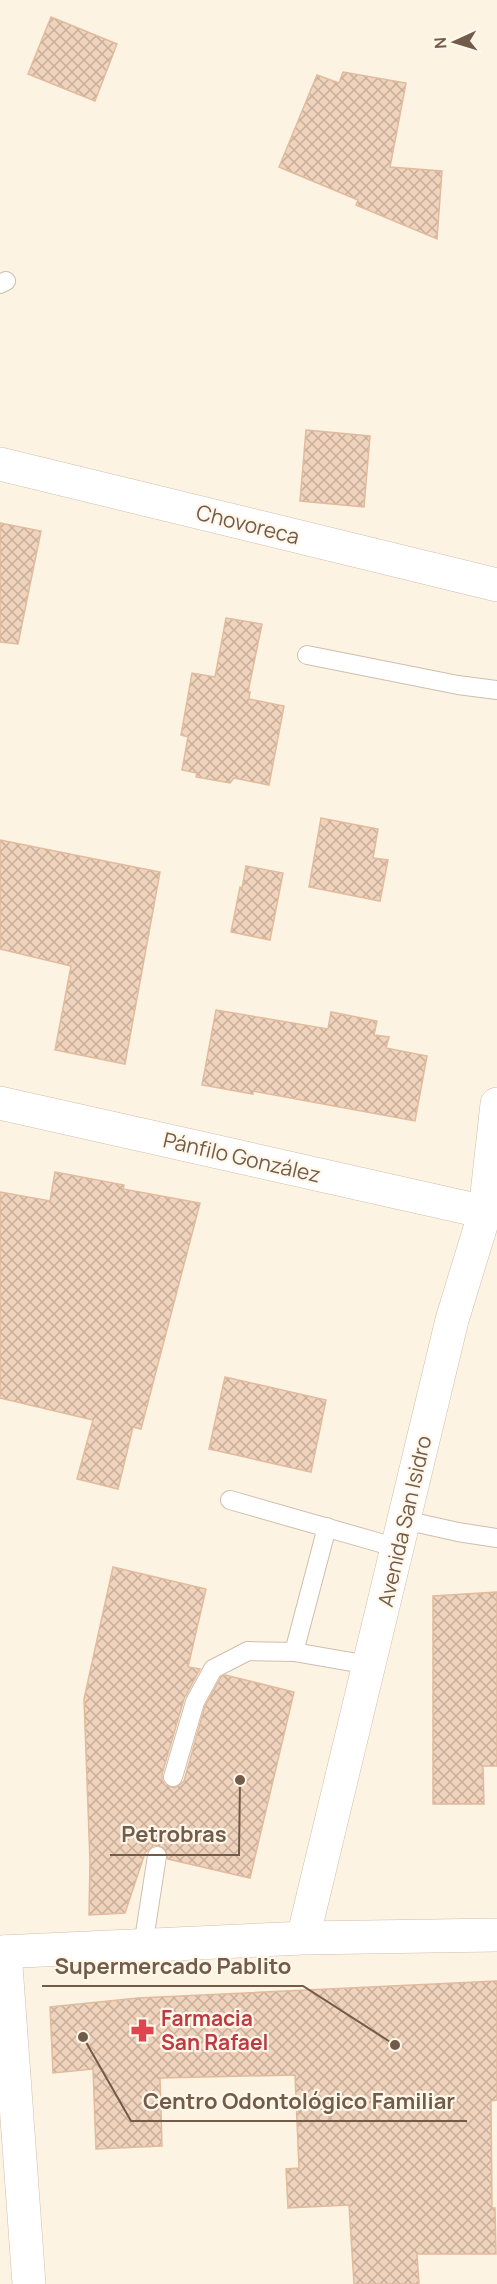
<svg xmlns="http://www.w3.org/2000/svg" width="497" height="2284" font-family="Manrope,sans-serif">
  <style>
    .building { fill: url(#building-cross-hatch); stroke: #e2bb9c; stroke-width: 1.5 }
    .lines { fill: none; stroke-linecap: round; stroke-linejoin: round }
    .lane-casing { stroke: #cfbead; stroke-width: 20 }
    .street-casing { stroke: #cfbead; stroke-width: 34 }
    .secondary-casing { stroke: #d1beaa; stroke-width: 34 }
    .lane { stroke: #fff; stroke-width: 18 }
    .street { stroke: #fff; stroke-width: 33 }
    .secondary { stroke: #fff; stroke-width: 33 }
    .labels { text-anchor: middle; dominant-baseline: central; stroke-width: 4.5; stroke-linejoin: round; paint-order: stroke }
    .street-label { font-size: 21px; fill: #735b4a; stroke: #fff7e9 }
    .health-label { font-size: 21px; font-weight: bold; fill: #be3a42; stroke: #fff7e9; text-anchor: start }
    .leader { fill: none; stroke: #735b4a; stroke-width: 2 }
    .callout-dot { fill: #735b4a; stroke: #fff7e9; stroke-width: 2 }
    .callout-label { font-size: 22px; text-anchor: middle; font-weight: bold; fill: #735b4a; stroke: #fff7e9; stroke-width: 4.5; stroke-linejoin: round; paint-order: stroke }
  </style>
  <defs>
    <pattern id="building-cross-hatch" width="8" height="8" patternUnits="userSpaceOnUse" patternTransform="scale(1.5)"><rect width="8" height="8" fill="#f0d3bc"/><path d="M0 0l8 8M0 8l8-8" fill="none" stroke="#c7ae9b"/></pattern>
  </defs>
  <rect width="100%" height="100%" fill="#fcf3e3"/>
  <!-- building -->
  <path class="building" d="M 51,17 L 117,44 L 95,101 L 28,74 Z
    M 343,72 L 406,83 L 390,167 L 442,171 L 437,239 L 356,205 L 358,200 L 279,167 L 317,75 L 339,83 Z
    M 306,430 L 370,436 L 364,507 L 300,501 Z
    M 0,523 L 41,531 L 18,644 L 0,642 Z
    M 226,618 L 262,624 L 248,692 L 250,692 L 249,699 L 284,706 L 269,785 L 234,778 L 230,783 L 196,777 L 197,773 L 182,770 L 188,737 L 181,735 L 192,673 L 215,677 Z
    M 321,818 L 378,829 L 373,858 L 388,860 L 380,901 L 309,887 Z
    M 0,840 L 160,872 L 125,1064 L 55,1050 L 71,966 L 0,949 Z
    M 246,866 L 283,873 L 270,940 L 231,932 L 240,887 L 242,888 Z
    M 216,1010 L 328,1029 L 331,1012 L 377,1021 L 374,1035 L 389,1037 L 386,1048 L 427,1056 L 415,1121 L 253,1091 L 253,1094 L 202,1085 Z
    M 55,1172 L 124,1185 L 123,1189 L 200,1203 L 141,1429 L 133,1427 L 118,1489 L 77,1479 L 93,1420 L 0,1398 L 0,1192 L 50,1201 Z
    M 225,1377 L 326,1400 L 311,1472 L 209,1449 Z
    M 113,1567 L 206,1589 L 188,1667 L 200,1669 L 184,1699 L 162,1774 L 162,1780 L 165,1785 L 175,1788 L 184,1781 L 205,1706 L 221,1677 L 225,1675 L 294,1692 L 250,1878 L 168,1859 L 164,1848 L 154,1845 L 145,1853 L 125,1913 L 89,1915 L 90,1862 L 84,1699 Z
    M 497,1592 L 497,1766 L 483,1766 L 484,1804 L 433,1804 L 433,1596 Z
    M 497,1981 L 497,2100 L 491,2101 L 492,2208 L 495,2208 L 496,2254 L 417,2254 L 419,2284 L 354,2284 L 349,2205 L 288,2208 L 286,2169 L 299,2168 L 295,2075 L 160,2078 L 162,2146 L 96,2149 L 93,2069 L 53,2073 L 50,2007 L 138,1998 Z"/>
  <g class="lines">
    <defs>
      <path id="lane" d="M 0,284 L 6,281
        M 307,655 L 458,685 L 497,690
        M 230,1500 L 398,1548
        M 404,1520 L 458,1532 L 497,1538
        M 294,1652 L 327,1527
        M 173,1777 L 195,1702 L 213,1669 L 248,1651 L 294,1652 L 369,1665
        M 143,1946 L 157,1856"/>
      <path id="street" d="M 0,464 L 497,585
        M 5,1952 L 29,2284"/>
      <path id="secondary" d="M 0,1103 L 485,1212
        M 303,1938 L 452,1320 L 485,1212 L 497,1104
        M 0,1952 L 303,1938 L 497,1935"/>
    </defs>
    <!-- lane casing -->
    <use href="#lane" class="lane-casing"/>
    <!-- street casing -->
    <use href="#street" class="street-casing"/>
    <!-- secondary casing -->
    <use href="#secondary" class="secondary-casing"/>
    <!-- lane -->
    <use href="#lane" class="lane"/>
    <!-- street -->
    <use href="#street" class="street"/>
    <!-- secondary -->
    <use href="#secondary" class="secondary"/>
  </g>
  <!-- icons -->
  <defs>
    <symbol id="pharmacy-bare" viewBox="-9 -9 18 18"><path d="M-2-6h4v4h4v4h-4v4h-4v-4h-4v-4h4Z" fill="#e0444e" stroke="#fff7e9" stroke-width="2.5" paint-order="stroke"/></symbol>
  </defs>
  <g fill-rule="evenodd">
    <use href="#pharmacy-bare" x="126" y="2014" width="33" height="33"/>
  </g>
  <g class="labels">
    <!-- street labels -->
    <g class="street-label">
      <text transform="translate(248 524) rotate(14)">Chovoreca</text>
      <text transform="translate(242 1157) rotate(13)">Pánfilo González</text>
      <text transform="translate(404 1521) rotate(-77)">Avenida San Isidro</text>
    </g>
    <!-- health labels -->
    <g class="health-label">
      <text x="161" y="2018">Farmacia<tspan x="161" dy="24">San Rafael</tspan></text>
    </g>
  </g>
  <!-- callouts -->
  <path class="leader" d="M240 1780L239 1855H110M395 2045L303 1986H42M83 2037L131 2121H467"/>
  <g class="callout-dot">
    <circle cx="240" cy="1780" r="6"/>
    <circle cx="395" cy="2045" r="6"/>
    <circle cx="83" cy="2037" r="6"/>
  </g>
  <g class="callout-label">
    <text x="174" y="1842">Petrobras</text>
    <text x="173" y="1974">Supermercado Pablito</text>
    <text x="299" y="2109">Centro Odontológico Familiar</text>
  </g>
  <!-- north arrow -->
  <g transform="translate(455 42) rotate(266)" stroke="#fff7e9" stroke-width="4.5" paint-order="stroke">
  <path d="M0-4.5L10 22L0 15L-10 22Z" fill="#735b4a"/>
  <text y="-9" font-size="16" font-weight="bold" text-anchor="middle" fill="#735b4a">N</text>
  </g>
</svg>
